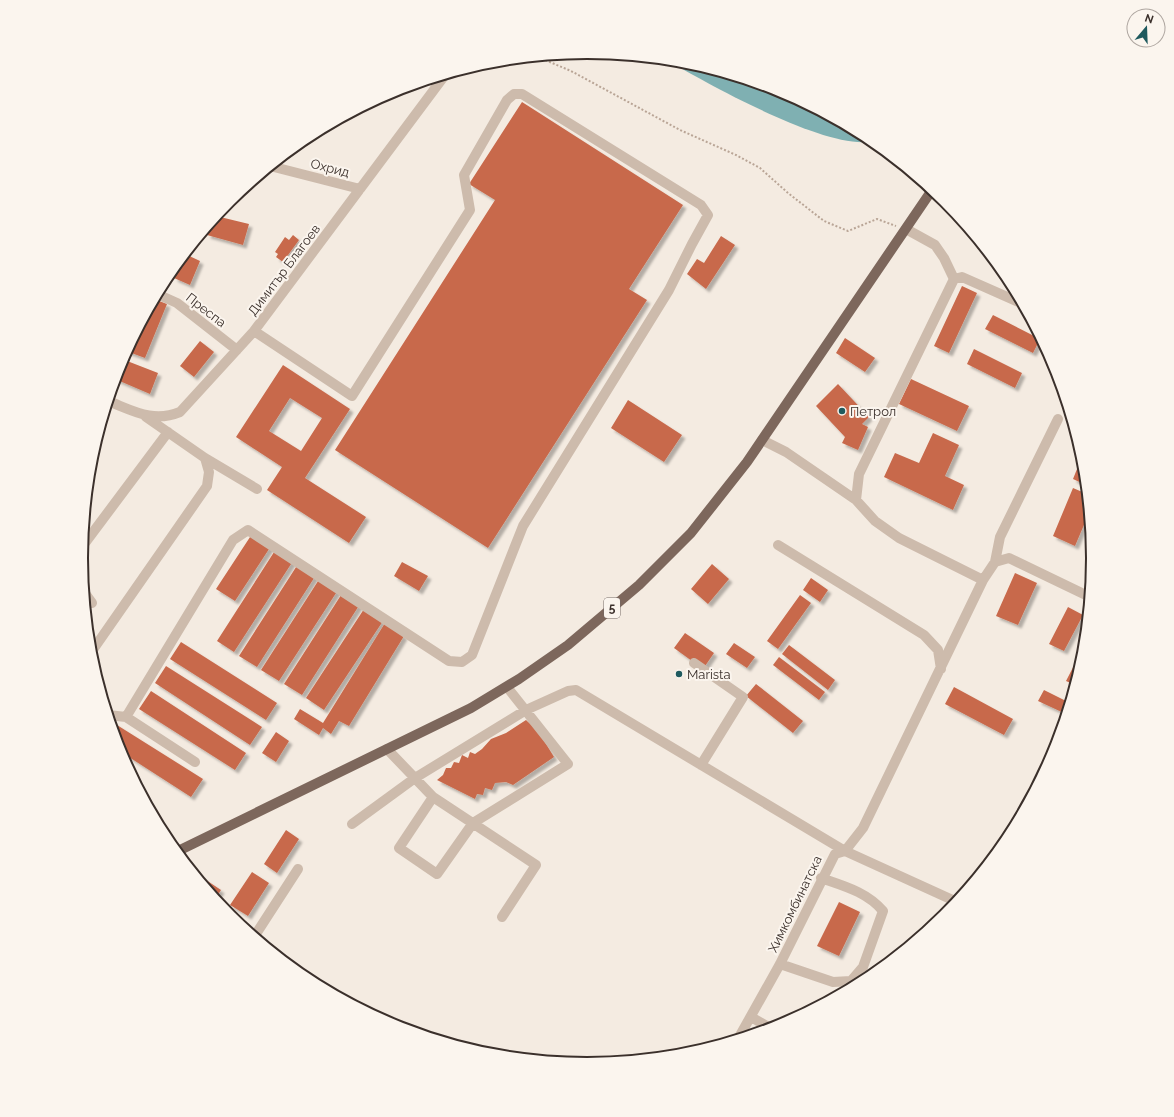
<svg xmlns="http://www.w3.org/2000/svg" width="1174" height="1117" font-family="Raleway,sans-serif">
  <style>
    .water { fill: #7fb0b2 }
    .building { fill: #c8694b; fill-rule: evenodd; filter: url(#shadow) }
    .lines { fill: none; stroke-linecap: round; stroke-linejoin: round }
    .path { stroke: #b9a596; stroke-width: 2; stroke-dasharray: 2 2; stroke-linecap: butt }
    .minor { stroke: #cdbbac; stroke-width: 10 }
    .major { stroke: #7d675c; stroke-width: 10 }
    .poi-dot { fill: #1f5a5e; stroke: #fbf5ee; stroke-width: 1.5 }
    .labels { text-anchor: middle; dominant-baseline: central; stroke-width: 4; stroke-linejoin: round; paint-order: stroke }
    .shield { fill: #fbf5ee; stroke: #756b66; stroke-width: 1 }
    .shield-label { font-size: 12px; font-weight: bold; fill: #3b302b }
    .street-label { font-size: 13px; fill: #3b302b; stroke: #fbf5ee }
    .poi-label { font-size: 13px; fill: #3b302b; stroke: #fbf5ee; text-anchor: start }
    .rim { fill: none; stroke: #3b302b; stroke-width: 2 }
  </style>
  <defs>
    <filter id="shadow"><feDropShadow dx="3.5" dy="3.5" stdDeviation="1" flood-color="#0004"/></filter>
  </defs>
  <rect width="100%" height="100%" fill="#f4ebe1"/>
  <!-- water -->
  <path class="water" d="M 667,60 L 686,62 L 781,91 L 873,141 C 829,152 706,83 667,60 Z"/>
  <!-- building -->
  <path class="building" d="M 522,102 L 683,205 L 629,289 L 647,300 L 488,548 L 335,450 L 495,200 L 469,184 Z
    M 216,216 L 249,224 L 243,245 L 207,235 L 211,222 Z
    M 293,235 L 299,240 L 283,262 L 276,257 L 278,254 L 275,252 L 285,237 L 289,240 Z
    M 721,236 L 735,245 L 706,289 L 687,274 L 697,259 L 704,263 Z
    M 185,254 L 200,261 L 190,285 L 174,278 Z
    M 962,286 L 977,293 L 949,353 L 934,346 Z
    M 154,299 L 167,304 L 145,358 L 126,351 Z
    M 993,315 L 1040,339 L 1033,353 L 985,329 Z
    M 845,338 L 875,358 L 865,372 L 836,353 Z
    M 200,341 L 214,352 L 194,377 L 180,366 Z
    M 974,349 L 1022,373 L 1015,388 L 967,364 Z
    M 122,359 L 158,373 L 150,394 L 115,379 Z
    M 283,365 L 350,409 L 305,478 L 366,517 L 349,543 L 267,490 L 282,467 L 236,437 ZM 290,398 L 322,418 L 301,451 L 269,431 Z
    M 911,379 L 969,406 L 957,431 L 899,404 Z
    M 838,384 L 869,417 L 862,424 L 868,427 L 858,450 L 842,443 L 845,437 L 816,406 Z
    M 628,400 L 682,435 L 664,462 L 611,428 Z
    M 933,433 L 959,445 L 945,476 L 964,485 L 953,510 L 884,477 L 895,453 L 919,463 Z
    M 1079,464 L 1084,467 L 1086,485 L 1073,479 Z
    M 1073,488 L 1087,494 L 1089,513 L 1075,546 L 1053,536 Z
    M 252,534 L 271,546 L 235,601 L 216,589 Z
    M 276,549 L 293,561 L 234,652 L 217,641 Z
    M 402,562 L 428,576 L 419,591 L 394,576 Z
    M 298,564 L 316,575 L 257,667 L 239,656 Z
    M 712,564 L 729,579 L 708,604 L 691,589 Z
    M 1015,573 L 1037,583 L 1018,625 L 996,616 Z
    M 320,578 L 338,590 L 279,681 L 261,670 Z
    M 811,578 L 828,590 L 820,602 L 803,590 Z
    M 343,592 L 360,604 L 302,695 L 284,684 Z
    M 800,595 L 811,603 L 778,649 L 767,641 Z
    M 1068,607 L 1083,615 L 1064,651 L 1049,644 Z
    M 364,609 L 383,621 L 324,710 L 306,698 Z
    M 385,623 L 404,636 L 349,726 L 339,721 L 331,734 L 323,728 L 319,735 L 294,719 L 300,709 L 323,723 Z
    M 685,633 L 714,653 L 703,669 L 674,648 Z
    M 181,642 L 277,703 L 266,720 L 170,659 Z
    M 734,643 L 755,657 L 747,668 L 726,654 Z
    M 1085,644 L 1084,658 L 1075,685 L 1066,681 Z
    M 789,645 L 835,680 L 828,690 L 782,654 Z
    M 779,657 L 825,692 L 819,700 L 773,665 Z
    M 166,666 L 262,727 L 250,745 L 155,683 Z
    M 756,684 L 803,721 L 793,733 L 746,696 Z
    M 954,687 L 1013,719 L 1004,735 L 945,704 Z
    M 1044,690 L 1070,703 L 1066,714 L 1038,701 Z
    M 151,691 L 246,753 L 235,770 L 139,709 Z
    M 109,720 L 203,779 L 191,797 L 118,750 Z
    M 526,720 L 538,731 L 554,757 L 513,785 L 506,782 L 495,783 L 492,790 L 485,788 L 483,795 L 477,794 L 475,799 L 437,780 L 443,775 L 446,768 L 451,768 L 454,762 L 459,763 L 462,755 L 468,758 L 470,752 L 475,754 L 482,749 L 491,739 L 506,733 Z
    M 276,732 L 289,741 L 276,762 L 262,753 Z
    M 286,830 L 299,839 L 277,873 L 264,864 Z
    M 252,872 L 269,883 L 248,916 L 230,905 Z
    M 200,876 L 221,890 L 215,899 L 198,879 Z
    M 839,902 L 860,912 L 839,956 L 817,946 Z"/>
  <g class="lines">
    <!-- path -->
    <path class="path" d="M 538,57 L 571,71 L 680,130 L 736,155 L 760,168 L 788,193 L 824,221 L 848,231 L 877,219 L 896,226
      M 462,70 L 468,71 L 475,66"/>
    <!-- minor -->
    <path class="minor" d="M 270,166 L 360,189
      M 906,229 L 935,245 L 944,258 L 954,279 L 859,474 L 856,500 L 875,521 L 899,538 L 983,580
      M 954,279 L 962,277 L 1023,304
      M 157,294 L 177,303 L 237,350
      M 108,401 C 134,411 153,423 180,412 L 254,331 L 445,75
      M 146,417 L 205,458 L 257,489
      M 762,440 L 786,452 L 856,500
      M 778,545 L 924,635 L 938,650 L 941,669
      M 82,547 L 168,432
      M 995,562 L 1000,537 L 1058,419
      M 84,592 L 92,603
      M 90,654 L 207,486 L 209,472 L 205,458
      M 694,663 L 743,697 L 701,765
      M 108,715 L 126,717 L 195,762
      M 126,717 L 233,540 L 248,530 L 449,661 L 462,662 L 472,655 L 523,526 L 669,290 L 692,244 L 708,215 L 701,205 L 522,94 L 514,94 L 507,100 L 464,175 L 470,210 L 352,396 L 254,331
      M 387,749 L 433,797 L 536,865 L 502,917
      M 433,797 L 399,848 L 437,874 L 473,823 L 568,764 L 507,687
      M 352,824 L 415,778 L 526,710 L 568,691 L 576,690 L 845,851 L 863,828 L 983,580 L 995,562 L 1009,558 L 1090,597
      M 254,937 L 298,869
      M 780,964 L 833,982 L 851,981 L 863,967 L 883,911 C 867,892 844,886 821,878
      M 751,1017 L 772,1029
      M 738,1039 L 780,964 L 835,854 L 845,851 L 957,902"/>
    <!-- major -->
    <path class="major" d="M 176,852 L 471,708 L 519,679 L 568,645 L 639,585 L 691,533 L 747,462 L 932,190"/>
  </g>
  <!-- markers -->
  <g class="poi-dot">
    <circle cx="842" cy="411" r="4"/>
    <circle cx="679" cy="674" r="4"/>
  </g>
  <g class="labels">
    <!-- shield labels -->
    <rect class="shield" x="604" y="598" width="16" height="20" rx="3"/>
    <g class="shield-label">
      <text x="612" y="608">5</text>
    </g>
    <!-- street labels -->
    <g class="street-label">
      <text transform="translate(330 168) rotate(14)">Охрид</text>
      <text transform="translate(284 270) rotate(-53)">Димитър Благоев</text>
      <text transform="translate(206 310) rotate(38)">Преспа</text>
      <text transform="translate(795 904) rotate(-64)">Химкомбинатска</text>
    </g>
    <!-- poi labels -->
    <g class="poi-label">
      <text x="850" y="411">Петрол</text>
      <text x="687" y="674">Marista</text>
    </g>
  </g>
  <!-- crop -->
  <path d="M0 0H1174V1117H0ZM88 558a499 499 0 1 1 998 0a499 499 0 1 1-998 0Z" fill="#fbf5ee" fill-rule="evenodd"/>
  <path class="rim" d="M88 558a499 499 0 1 1 998 0a499 499 0 1 1-998 0Z"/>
  <!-- north arrow -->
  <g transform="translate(1146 28) rotate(19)"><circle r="19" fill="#fbf5ee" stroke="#aea6a0"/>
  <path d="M0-3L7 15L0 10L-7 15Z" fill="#1f5a5e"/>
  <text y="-6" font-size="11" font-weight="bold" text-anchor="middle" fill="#3b302b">N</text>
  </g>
</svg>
